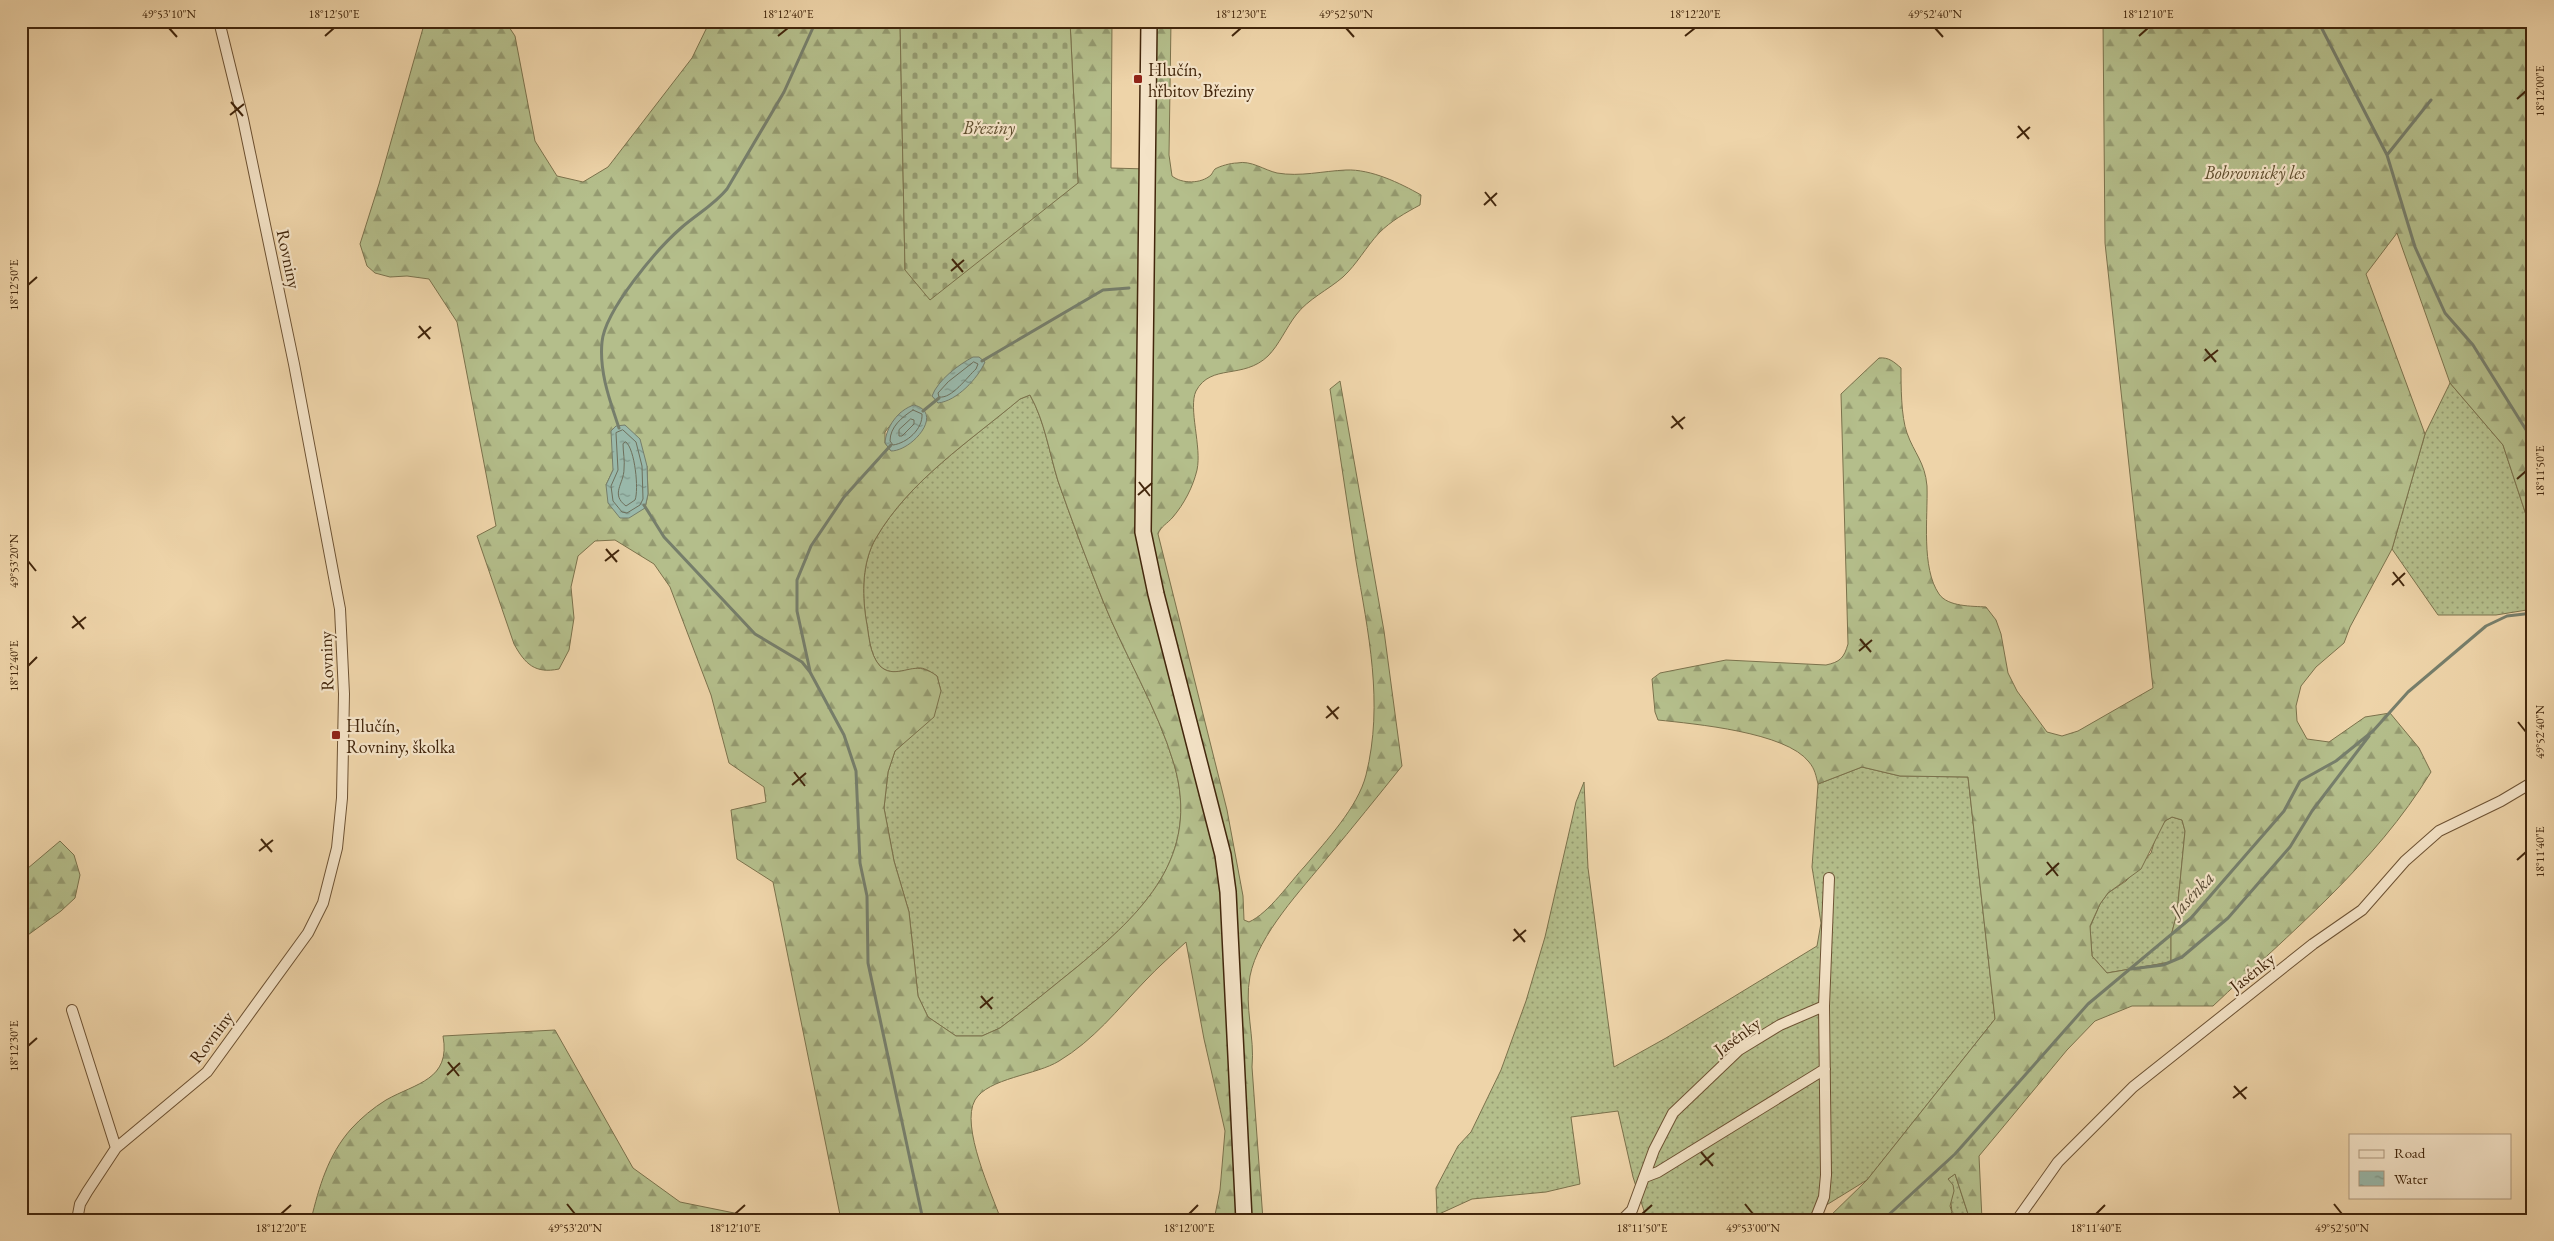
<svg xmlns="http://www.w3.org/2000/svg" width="2554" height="1241" font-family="'EB Garamond',serif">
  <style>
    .grass { fill: url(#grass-dots); stroke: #7b724c }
    .forest { fill: url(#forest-firs); stroke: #7b724c; fill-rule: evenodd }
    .cemetery { fill: url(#cemetery-stones); stroke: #7b724c }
    .water { fill: url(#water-ripples); stroke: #767e6b }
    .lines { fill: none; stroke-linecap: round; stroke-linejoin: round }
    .shore { stroke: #6e6f5b; stroke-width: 1 }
    .stream { stroke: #767e6b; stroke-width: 3 }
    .street-casing { stroke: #6d5233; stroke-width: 12 }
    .secondary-casing { stroke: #42260c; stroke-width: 18 }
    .street { stroke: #f4e3c7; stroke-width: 10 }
    .secondary { stroke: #f4e3c7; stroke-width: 15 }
    .ticks { fill: none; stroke: #42260c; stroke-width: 2 }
    .poi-dot { fill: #8f2418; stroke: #f4e3c7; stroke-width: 2 }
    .labels { text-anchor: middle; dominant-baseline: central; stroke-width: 4.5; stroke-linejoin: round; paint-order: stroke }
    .poi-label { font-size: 18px; fill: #42260c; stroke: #f4e3c7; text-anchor: start }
    .park-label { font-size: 18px; font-style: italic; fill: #5e4c2c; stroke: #f4e3c7 }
    .street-label { font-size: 18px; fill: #42260c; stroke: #f4e3c7 }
    .water-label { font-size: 19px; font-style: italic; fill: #584a34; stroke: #f4e3c7 }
    .neatline { fill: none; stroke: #42260c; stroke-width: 2 }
    .ticks-label { font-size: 12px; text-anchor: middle; fill: #42260c }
  </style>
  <defs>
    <pattern id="grass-dots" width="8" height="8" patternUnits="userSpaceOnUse" patternTransform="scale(1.25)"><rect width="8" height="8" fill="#b4be8b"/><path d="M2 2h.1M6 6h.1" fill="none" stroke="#949a70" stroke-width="1.8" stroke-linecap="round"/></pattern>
    <pattern id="forest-firs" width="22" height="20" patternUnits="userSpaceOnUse" patternTransform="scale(1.25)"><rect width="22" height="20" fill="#b4be8b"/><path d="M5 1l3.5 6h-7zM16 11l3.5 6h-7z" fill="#949a70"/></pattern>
    <pattern id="cemetery-stones" width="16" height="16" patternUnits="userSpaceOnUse" patternTransform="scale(1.25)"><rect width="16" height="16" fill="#b4be8b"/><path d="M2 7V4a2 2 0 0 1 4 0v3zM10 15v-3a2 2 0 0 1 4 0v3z" fill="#949a70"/></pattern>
    <pattern id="water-ripples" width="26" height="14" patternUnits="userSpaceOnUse" patternTransform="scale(1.25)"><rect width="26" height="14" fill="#99b8aa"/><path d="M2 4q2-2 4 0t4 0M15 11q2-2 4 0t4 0" fill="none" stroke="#7e9589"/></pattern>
  </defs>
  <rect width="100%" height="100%" fill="#eed4a9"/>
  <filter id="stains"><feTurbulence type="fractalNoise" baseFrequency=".004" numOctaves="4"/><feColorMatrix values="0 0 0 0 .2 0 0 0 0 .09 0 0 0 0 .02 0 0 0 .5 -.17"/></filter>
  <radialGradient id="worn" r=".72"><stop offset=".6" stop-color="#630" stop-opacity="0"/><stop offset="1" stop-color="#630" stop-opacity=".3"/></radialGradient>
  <!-- grass -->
  <path class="grass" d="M 2450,383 L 2503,445 L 2533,536 L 2533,609 L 2496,615 L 2438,615 L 2392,549 L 2425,434 Z
    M 1030,395 C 1045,422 1049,452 1058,481 C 1072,521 1087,561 1103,601 C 1125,656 1157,707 1174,764 C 1201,857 1143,912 1077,967 C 1052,987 1027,1008 1000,1028 L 982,1036 L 956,1036 L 928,1017 L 918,996 L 909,912 L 894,861 L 884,808 L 888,772 L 895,751 L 909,738 L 941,691 L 937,676 C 932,673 926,668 920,668 C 907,669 891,677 880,666 C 869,654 869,634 866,619 C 862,593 862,562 876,538 C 909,481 970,441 1020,399 Z
    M 1862,767 L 1900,776 L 1968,777 L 1995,1019 L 1867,1180 L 1802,1220 L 1647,1220 L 1633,1177 L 1618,1111 L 1571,1117 L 1580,1184 L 1546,1192 L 1472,1199 L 1437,1215 L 1436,1188 L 1458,1146 L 1471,1132 L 1501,1070 L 1526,1001 L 1545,937 L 1576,802 L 1584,782 L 1588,868 L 1614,1067 L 1666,1038 L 1817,946 L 1821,923 L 1812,867 L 1818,784 Z
    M 2172,817 L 2182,820 L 2185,831 L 2177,913 L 2171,936 L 2171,962 L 2107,973 L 2092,956 L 2090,927 L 2100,904 L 2108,893 L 2126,881 L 2151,853 L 2156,836 L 2165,821 Z
    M 1955,1174 L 1970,1220 L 1946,1220 L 1952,1212 L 1948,1179 Z"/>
  <!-- forest -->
  <path class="forest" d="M 425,21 L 505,21 L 515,36 L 535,141 L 557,176 L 583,182 L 608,167 L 692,58 L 710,21 L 900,21 L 905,270 L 1078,183 L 1070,21 L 1112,21 L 1111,168 L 1147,169 L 1149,21 L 1171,21 L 1169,155 L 1172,176 C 1182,184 1201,184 1211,175 C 1212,174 1213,171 1215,169 C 1220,166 1231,163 1237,163 C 1251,160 1264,170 1277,173 C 1300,177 1323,171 1346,170 C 1371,169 1400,183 1421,195 L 1420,205 C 1405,213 1391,221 1379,233 C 1366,247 1357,264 1343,277 C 1328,290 1308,299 1296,315 C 1286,328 1279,345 1268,356 C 1243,380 1211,363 1196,391 C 1188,408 1202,447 1197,470 C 1193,487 1184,504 1173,517 C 1167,524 1161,526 1158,534 L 1227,810 L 1243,896 L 1244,920 L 1249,922 C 1269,913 1290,882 1305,866 C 1326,841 1358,807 1366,775 C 1384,703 1368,632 1356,561 C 1347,504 1339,446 1330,389 L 1340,381 L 1384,631 L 1402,766 C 1378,796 1353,827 1328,857 C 1302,889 1258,935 1250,976 C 1244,1007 1255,1037 1252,1067 L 1263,1220 L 1214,1220 L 1220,1190 L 1225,1131 L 1204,1039 L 1186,942 C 1172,955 1158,967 1145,981 C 1117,1010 1094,1040 1059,1061 C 1037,1075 988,1078 975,1100 C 960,1126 992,1194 1001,1220 L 841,1220 L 773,882 L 737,859 L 731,810 L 766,802 L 764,787 L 729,763 L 711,695 L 670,587 L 654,564 L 615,540 L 595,541 L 578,556 L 571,587 L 574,618 L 569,650 L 559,669 C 535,674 525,664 514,644 L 477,536 L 496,526 L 457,322 L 429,279 L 407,276 L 390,277 L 375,273 L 367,266 L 360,244 L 379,184 ZM 1030,395 C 1045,422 1049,452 1058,481 C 1072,521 1087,561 1103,601 C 1125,656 1157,707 1174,764 C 1201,857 1143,912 1077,967 C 1052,987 1027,1008 1000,1028 L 982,1036 L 956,1036 L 928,1017 L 918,996 L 909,912 L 894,861 L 884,808 L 888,772 L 895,751 L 934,717 L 941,691 L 937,676 C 933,673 928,670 923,669 C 910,665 893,679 880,666 C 869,654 869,634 866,619 C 862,593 862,562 876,538 C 909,481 970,441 1020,399 ZM 901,412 L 891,451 L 885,443 L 885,432 ZM 647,466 L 648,494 L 645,508 L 606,485 L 613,470 Z
    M 2103,21 L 2533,21 L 2533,536 L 2503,445 L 2450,383 L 2397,233 L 2366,274 L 2425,434 L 2392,549 L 2350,627 L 2344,643 L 2316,667 L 2301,686 L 2296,706 L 2297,721 L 2307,739 L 2329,742 L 2365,717 L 2390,713 L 2419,748 L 2431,772 C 2375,864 2290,933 2213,1006 L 2132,1006 L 2095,1021 L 2067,1050 L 1979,1156 L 1982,1220 L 1970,1220 L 1955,1174 L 1948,1179 L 1953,1185 L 1954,1191 L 1950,1206 L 1952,1212 L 1946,1220 L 1826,1220 L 1867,1180 L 1995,1019 L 1968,777 L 1900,776 L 1862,767 L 1818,784 C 1816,776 1815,769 1809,762 C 1786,732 1695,724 1658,720 L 1655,712 L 1652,679 L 1660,673 L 1726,660 L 1826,665 C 1840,662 1844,658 1848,644 L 1841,394 L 1879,358 C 1889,357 1894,362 1901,368 C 1901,385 1901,417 1907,433 C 1914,453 1925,462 1927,486 C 1928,517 1921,568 1939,594 C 1948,607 1972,606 1986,607 L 1996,620 L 2001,634 L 2008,673 L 2017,691 L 2047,732 L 2062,736 L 2078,731 L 2153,688 L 2105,243 ZM 2172,817 L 2182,820 L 2185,831 L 2177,913 L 2171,936 L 2171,962 L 2107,973 L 2092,956 L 2090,926 L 2100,904 L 2108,893 L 2141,869 L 2165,821 Z
    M 60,841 L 74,855 L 80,875 L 75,898 L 61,911 L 21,940 L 21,874 Z
    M 555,1030 L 633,1168 L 680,1202 L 759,1218 L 760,1220 L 311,1220 C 319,1187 328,1155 351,1129 C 361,1118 373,1108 386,1100 C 416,1083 451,1080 443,1036 Z"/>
  <!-- cemetery -->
  <path class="cemetery" d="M 900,21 L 1070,21 L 1078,183 L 930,300 L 905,270 Z"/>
  <!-- water -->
  <path class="water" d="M 973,357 L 979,357 L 985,362 C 978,378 957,401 938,403 L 932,396 C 938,380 958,365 973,357 Z
    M 914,405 C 945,413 912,451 891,451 L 885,443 C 886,427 898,410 914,405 Z
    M 625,425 L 640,439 L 647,466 L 648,494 L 645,508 L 629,518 L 620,518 L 608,503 L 606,485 L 613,470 L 611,431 L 616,426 Z"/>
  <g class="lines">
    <!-- shore -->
    <path class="shore" d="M 974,362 L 978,364 L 976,369 C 967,377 952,399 939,397 L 938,393 L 948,382 Z
      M 913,410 L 922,414 C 923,429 907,443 893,445 L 890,441 C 890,427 902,417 913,410 Z
      M 911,419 L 914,420 L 914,424 L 902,436 L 899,436 L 899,430 Z
      M 623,430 L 636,442 L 642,466 L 643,499 L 640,505 L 627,513 L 622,512 L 613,501 L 611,486 L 618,470 L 616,433 Z
      M 626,442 C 635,449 639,490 635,500 L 626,506 C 610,494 624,484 624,469 C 625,461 623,452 623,444 Z"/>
    <!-- stream -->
    <path class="stream" d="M 2318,21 L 2387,155 L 2415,247 L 2445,313 L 2473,345 L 2533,441
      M 2387,155 L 2431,100
      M 982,361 L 1103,290 L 1129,288
      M 923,411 L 939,398
      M 619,428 C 610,401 599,372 602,342 C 605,310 657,249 681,228 C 697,214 714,205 727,189 L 784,92 L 816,21
      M 644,505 L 664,537 L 755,634 L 802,662 L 810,672 L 844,735 L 856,771 L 860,863 L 867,896 L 868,963 L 923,1220
      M 810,671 L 797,611 L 797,580 L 811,546 L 844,497 L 891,445
      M 2131,969 L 2163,965 L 2182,957 L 2228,918 L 2290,847 L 2312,811 L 2369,736
      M 1883,1220 L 1955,1154 L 2088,1004 L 2191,918 L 2284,811 L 2300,781 L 2336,761 L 2373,731 L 2408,692 L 2486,626 L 2507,616 L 2533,613"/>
    <defs>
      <path id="street" d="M 72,1010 L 116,1148
        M 1645,1177 L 1658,1172 L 1825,1069
        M 77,1220 L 80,1204 L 87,1192 L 116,1148 L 207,1072 L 308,933 L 323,903 L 337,848 L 342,798 L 344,694 L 340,609 L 294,364 L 243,119 L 219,21
        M 1622,1220 L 1632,1210 L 1654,1150 L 1673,1113 L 1739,1050 L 1780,1025 L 1824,1006 L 1829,878
        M 1815,1220 L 1824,1197 L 1826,1175 L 1824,1006
        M 2017,1220 L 2058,1162 L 2133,1087 L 2313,944 L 2362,910 L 2405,861 L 2439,831 L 2501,801 L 2533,782"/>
      <path id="secondary" d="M 1149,21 L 1143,532 L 1156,594 L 1223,855 L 1228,892 L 1244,1220"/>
    </defs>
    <!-- street casing -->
    <use href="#street" class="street-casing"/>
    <!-- secondary casing -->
    <use href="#secondary" class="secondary-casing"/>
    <!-- street -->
    <use href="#street" class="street"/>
    <!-- secondary -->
    <use href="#secondary" class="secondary"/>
  </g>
  <!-- ticks -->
  <path class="ticks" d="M 169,28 L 177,37M 1346,28 L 1354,37M 1935,28 L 1943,37M 325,36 L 334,28M 778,36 L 788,28M 1232,36 L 1241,28M 1685,36 L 1695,28M 2139,36 L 2148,28M 2517,99 L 2526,91M 231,102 L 243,116M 230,115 L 244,104M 2018,126 L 2029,139M 2017,138 L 2030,127M 1485,192 L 1496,206M 1484,205 L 1497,193M 952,259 L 963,272M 951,271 L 964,260M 28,285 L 37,277M 419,326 L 430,339M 418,338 L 431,327M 2205,349 L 2216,362M 2204,361 L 2218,350M 1672,416 L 1683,429M 1671,428 L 1685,417M 2517,479 L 2526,471M 1139,482 L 1150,496M 1138,495 L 1152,483M 606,549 L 617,562M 28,561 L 36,571M 605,561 L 619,550M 2393,572 L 2404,586M 2392,585 L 2405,573M 73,616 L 84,629M 72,628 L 86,617M 1860,639 L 1871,652M 1859,651 L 1872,640M 28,666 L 37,657M 1327,706 L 1338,719M 1326,718 L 1339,707M 2518,722 L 2526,732M 794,772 L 805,786M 792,785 L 806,773M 261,839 L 272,852M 259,851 L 273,840M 2517,860 L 2526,852M 2047,862 L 2058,876M 2046,875 L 2059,863M 1514,929 L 1525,942M 1513,941 L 1526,930M 981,996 L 992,1009M 980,1008 L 993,997M 28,1046 L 37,1038M 448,1062 L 459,1076M 447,1075 L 460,1063M 2234,1086 L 2246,1099M 2233,1098 L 2247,1087M 1701,1152 L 1713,1166M 1700,1165 L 1714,1153M 567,1204 L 575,1214M 1745,1204 L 1753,1214M 2334,1204 L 2342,1214M 281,1214 L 291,1205M 735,1214 L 745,1205M 1189,1214 L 1198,1205M 1642,1214 L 1652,1205M 2096,1214 L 2105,1205"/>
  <!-- markers -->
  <g class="poi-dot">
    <rect x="1133" y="74" width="10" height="10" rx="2.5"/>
    <rect x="331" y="730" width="10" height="10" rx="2.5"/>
  </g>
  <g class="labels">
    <!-- poi labels -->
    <g class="poi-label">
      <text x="1148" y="69">Hlučín,<tspan x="1148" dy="21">hřbitov Březiny</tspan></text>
      <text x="346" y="725">Hlučín,<tspan x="346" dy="21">Rovniny, školka</tspan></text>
    </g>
    <!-- park labels -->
    <g class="park-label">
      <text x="989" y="127">Březiny</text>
      <text x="2255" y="172">Bobrovnický les</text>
    </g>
    <!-- street labels -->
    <g class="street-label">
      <text transform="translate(289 259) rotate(78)">Rovniny</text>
      <text transform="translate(326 661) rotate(-92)">Rovniny</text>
      <text transform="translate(2252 972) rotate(-38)">Jasénky</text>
      <text transform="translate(1737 1036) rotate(-36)">Jasénky</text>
      <text transform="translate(211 1037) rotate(-53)">Rovniny</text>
    </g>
    <!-- water labels -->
    <g class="water-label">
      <text transform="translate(2192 894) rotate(-47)">Jasénka</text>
    </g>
  </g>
  <!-- margin -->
  <rect width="2554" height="1241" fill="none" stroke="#eed4a9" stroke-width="55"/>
  <!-- legend -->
  <rect x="2349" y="1134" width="162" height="65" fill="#f4e3c7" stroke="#ad977c"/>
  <rect x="2359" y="1150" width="25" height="8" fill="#f4e3c7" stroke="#ad977c"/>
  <text x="2394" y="1158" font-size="15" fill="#42260c">Road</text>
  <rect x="2359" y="1171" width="25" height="15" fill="url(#water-ripples)" stroke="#ad977c"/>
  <text x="2394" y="1184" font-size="15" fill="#42260c">Water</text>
  <rect x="28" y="28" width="2498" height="1186" class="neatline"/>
  <g class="ticks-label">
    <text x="169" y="18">49°53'10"N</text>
    <text x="334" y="18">18°12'50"E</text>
    <text x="788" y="18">18°12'40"E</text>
    <text x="1241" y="18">18°12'30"E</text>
    <text x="1346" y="18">49°52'50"N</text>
    <text x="1695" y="18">18°12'20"E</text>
    <text x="1935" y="18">49°52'40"N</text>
    <text x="2148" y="18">18°12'10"E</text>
    <text transform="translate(2540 91) rotate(-90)" y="4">18°12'00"E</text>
    <text transform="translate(14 285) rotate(-90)" y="4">18°12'50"E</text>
    <text transform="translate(2540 471) rotate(-90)" y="4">18°11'50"E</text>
    <text transform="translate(14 561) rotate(-90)" y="4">49°53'20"N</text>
    <text transform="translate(14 666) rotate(-90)" y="4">18°12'40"E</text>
    <text transform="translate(2540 732) rotate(-90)" y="4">49°52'40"N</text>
    <text transform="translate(2540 852) rotate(-90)" y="4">18°11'40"E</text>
    <text transform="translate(14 1046) rotate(-90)" y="4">18°12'30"E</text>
    <text x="281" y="1232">18°12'20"E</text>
    <text x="575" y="1232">49°53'20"N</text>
    <text x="735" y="1232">18°12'10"E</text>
    <text x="1189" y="1232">18°12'00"E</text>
    <text x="1642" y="1232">18°11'50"E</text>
    <text x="1753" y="1232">49°53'00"N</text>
    <text x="2096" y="1232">18°11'40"E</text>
    <text x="2342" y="1232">49°52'50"N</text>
  </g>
  <rect width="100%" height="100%" filter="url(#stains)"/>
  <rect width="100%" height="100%" fill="url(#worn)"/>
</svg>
